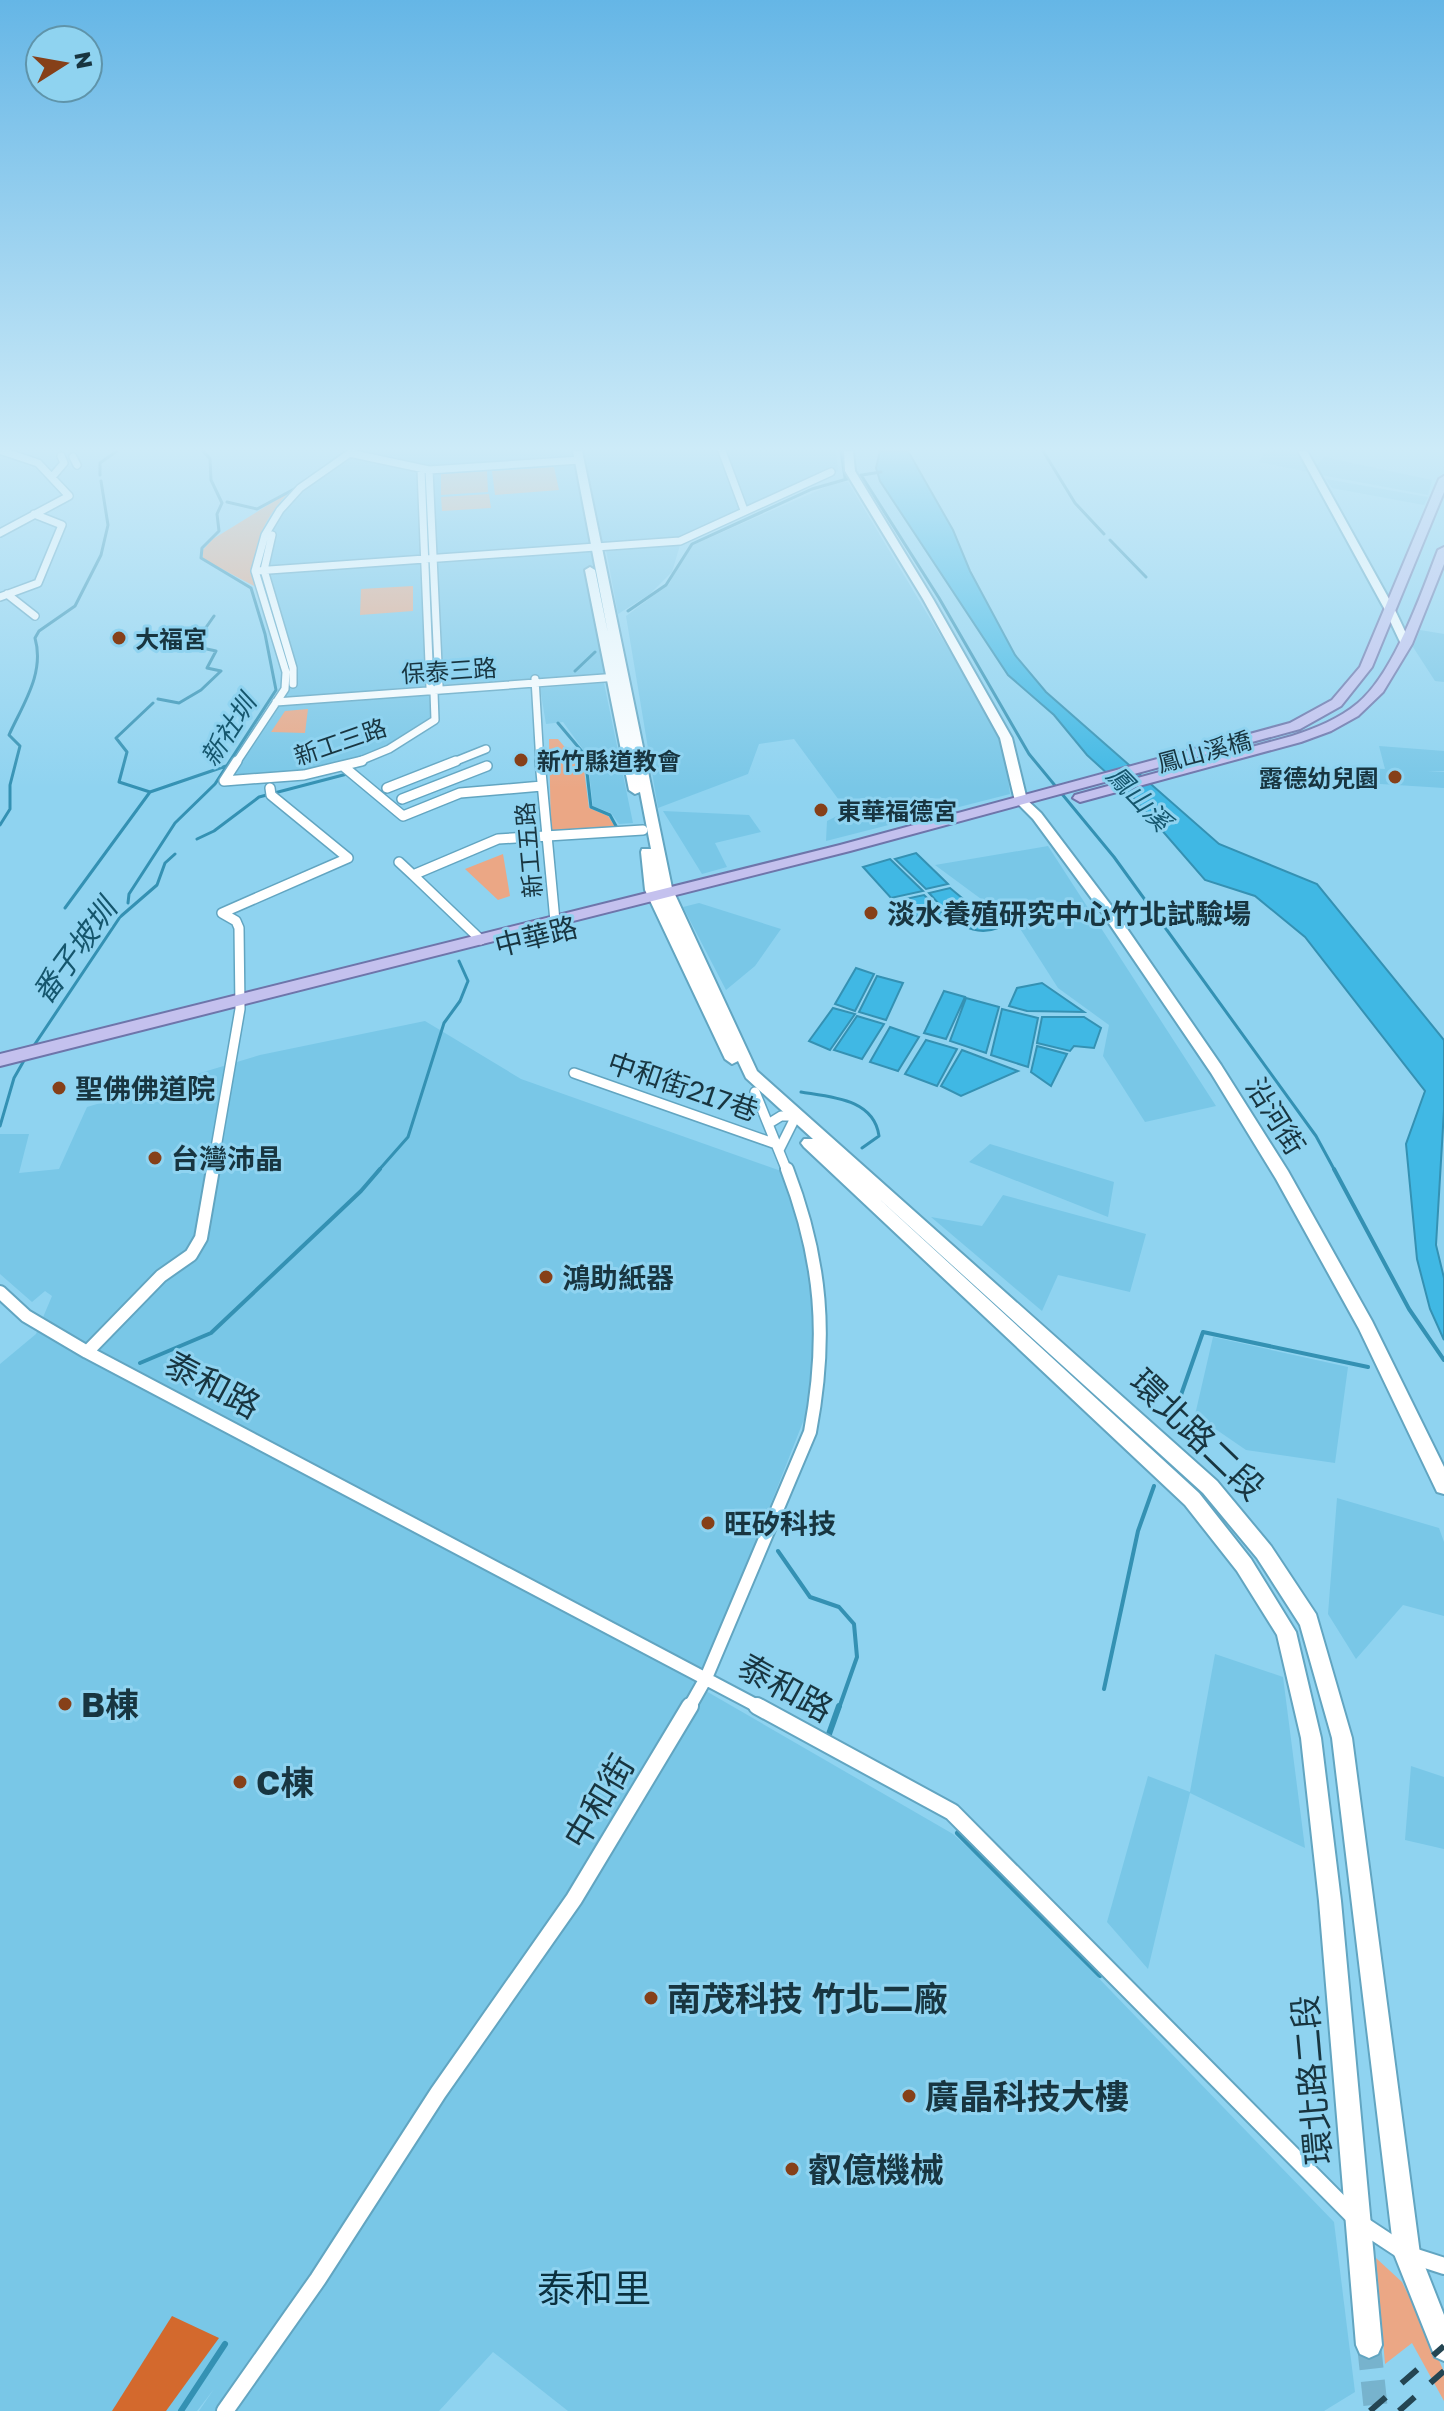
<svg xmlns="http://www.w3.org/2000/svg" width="1444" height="2411" font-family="'Golos Text','Noto Sans TC',sans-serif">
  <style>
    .built { fill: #79c7e7 }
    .green { fill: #eba785 }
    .forest { fill: #d3692d }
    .water { fill: #40b8e4; stroke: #3491b3; stroke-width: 2 }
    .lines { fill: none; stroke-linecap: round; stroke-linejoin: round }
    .stream-far2 { stroke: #3491b3; stroke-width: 3 }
    .stream-far1 { stroke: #3491b3; stroke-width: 4 }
    .stream { stroke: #3491b3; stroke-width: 6 }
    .secondary-tunnel { stroke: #77b3cd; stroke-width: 24; stroke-dasharray: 24 12; stroke-linecap: butt }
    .street-far3-casing { stroke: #62a5c1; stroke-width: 10 }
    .street-far2-casing { stroke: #62a5c1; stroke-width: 12 }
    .street-far1-casing { stroke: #62a5c1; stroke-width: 16 }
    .street-casing { stroke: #62a5c1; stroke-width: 20 }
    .secondary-casing { stroke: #62a5c1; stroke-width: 4 }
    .primary-casing { stroke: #6e75aa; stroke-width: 4 }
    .street-far3 { stroke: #fff; stroke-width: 7 }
    .street-far2 { stroke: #fff; stroke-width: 9 }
    .street-far1 { stroke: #fff; stroke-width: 12 }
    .street { stroke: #fff; stroke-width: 16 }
    .secondary { fill: #fff; fill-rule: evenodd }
    .primary { fill: #c4c1ee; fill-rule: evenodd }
    .rail { stroke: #244552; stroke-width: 6; stroke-dasharray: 21 21; stroke-linecap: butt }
    .poi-dot { fill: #864019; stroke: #8fd3f0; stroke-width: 3 }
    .labels { text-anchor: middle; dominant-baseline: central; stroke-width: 6; stroke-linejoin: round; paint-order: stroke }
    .far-poi-label { font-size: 24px; font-weight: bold; fill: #183540; stroke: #8fd3f0; text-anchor: start }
    .far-street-label { font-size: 24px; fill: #183540; stroke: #8fd3f0 }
    .far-water-label { font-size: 26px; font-style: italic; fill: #15566d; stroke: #8fd3f0 }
    .poi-label { font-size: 28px; font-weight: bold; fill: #183540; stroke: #8fd3f0; text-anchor: start }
    .street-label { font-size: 28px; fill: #183540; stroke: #8fd3f0 }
    .water-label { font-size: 30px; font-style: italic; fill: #15566d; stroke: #8fd3f0 }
    .near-street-label { font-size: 34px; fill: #183540; stroke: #8fd3f0 }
    .near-poi-label { font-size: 34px; font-weight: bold; fill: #183540; stroke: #8fd3f0; text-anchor: start }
    .near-quarter-label { font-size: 38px; fill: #0c313f; stroke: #8fd3f0 }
  </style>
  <rect width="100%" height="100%" fill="#8fd3f0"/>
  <!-- built -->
  <path class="built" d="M 357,451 L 836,451 L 838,471 L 682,543 L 594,549 L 617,675 L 435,688 L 432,719 L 381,751 L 290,777 L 225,781 L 287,690 L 259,572 L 267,535 L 284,508 L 302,489 Z
    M 1265,451 L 1296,451 L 1308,472 L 1259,462 Z
    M 1324,457 L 1432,480 L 1428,495 L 1321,475 L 1315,467 Z
    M 1326,479 L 1428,497 L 1424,505 L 1332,488 Z
    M 848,482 L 1003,740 L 1010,794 L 826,841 L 827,821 L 847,811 L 794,739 L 759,744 L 748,774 L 658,808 L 626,616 L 669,584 L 686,553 L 693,545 L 835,483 Z
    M 680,545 L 672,572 L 650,594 L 618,614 L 606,550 Z
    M 1420,630 L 1444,634 L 1444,682 L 1435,681 L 1413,647 Z
    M 604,683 L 633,823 L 619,824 L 611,813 L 593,806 L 587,755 L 563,722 L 546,724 L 540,688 Z
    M 1379,746 L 1444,751 L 1444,771 L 1427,771 L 1444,772 L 1444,788 L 1349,782 L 1341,767 L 1385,769 Z
    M 663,811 L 749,815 L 761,832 L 715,843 L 727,867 L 702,874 Z
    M 1048,846 L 1216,1106 L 1145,1122 L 1103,1056 L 1109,1025 L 1058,988 L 1019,927 L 935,865 Z
    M 699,903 L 781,929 L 755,966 L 726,990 L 683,907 Z
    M 425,1021 L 521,1079 L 781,1171 L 809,1260 L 816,1329 L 810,1404 L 699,1687 L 953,1834 L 1003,1879 L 1334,2222 L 1355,2392 L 1324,2411 L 568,2411 L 493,2352 L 439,2411 L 199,2411 L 214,2389 L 197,2411 L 0,2411 L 0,1364 L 36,1334 L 52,1296 L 45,1291 L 32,1302 L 0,1274 L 0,1134 L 29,1134 L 19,1173 L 59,1169 L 87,1107 L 260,1055 Z
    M 990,1144 L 1114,1182 L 1108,1217 L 969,1162 Z
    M 1003,1195 L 1146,1234 L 1130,1292 L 1058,1275 L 1042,1311 L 931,1217 L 982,1226 Z
    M 1213,1337 L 1348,1367 L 1335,1463 L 1246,1450 L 1195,1415 Z
    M 1337,1498 L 1439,1528 L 1444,1542 L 1444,1616 L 1403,1605 L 1356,1659 L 1328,1614 Z
    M 1215,1654 L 1283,1677 L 1305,1848 L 1190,1793 L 1148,1969 L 1107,1922 L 1148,1776 L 1190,1792 Z
    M 1411,1766 L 1444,1777 L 1444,1849 L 1405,1840 Z"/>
  <!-- green -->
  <path class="green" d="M 554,467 L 559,490 L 495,495 L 492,471 Z
    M 487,471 L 488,492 L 441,495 L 441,474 Z
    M 289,492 C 262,521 250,548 256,587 L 203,559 L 203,550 L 213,539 Z
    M 489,494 L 491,508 L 442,511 L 441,497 Z
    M 413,586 L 413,611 L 360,615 L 361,589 Z
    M 308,709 L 305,733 L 271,732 L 285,711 Z
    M 549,739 L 558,739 L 574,758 L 576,770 L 584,770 L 589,808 L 608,816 L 616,828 L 551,832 Z
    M 503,854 L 510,896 L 498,900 L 465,869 Z
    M 1376,2258 L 1402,2282 L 1428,2335 L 1444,2372 L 1444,2401 L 1412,2343 L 1385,2364 Z"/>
  <!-- forest -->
  <path class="forest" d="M 172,2316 L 219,2338 L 166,2411 L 112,2411 Z"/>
  <!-- water -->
  <path class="water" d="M 880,451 L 908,451 L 953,530 L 970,571 L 1015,655 L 1046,692 L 1219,844 L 1317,884 L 1444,1040 L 1444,1110 L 1436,1245 L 1444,1278 L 1444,1340 L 1430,1309 L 1417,1259 L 1406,1144 L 1425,1091 L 1305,937 L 1255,896 L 1205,880 L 1133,797 L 1087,755 L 1054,715 L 1008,675 L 880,481 L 876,468 Z
    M 916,853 L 948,884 L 926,889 L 895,859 Z
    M 890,859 L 923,891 L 891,898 L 863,867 Z
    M 950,888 L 998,928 C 967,940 948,913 929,893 Z
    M 924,895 L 954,924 L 913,915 L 896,901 Z
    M 856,968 L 874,974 L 855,1011 L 835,1004 Z
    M 877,976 L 903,983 L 886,1020 L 859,1012 Z
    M 1042,983 L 1084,1012 L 1027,1011 L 1009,1006 L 1017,988 Z
    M 944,991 L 965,997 L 946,1039 L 924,1033 Z
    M 966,998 L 999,1007 L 986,1053 L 950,1041 Z
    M 833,1008 L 855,1014 L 830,1050 L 809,1041 Z
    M 1002,1009 L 1038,1018 L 1028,1067 L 991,1055 Z
    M 857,1016 L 884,1024 L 862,1059 L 834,1050 Z
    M 1042,1017 L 1084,1017 L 1101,1028 L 1094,1048 L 1074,1046 L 1070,1051 L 1037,1043 Z
    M 890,1027 L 919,1037 L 898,1071 L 870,1062 Z
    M 926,1040 L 957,1049 L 937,1086 L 905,1074 Z
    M 1037,1046 L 1067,1054 L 1051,1086 L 1031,1072 Z
    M 962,1050 L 1018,1071 L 961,1096 L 941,1086 Z"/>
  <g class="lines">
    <!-- stream-far2 -->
    <path class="stream-far2" d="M 841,451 L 845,478
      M 1043,451 L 1075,503 L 1104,534
      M 331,462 L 347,451
      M 100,475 L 100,463 L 117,451
      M 861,475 L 939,598 L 1029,754 L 1114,857 L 1316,1136 L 1335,1171
      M 862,475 L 881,472
      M 227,502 L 257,509 L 298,487
      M 1110,540 L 1146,577
      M 628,611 L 666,585 L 692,544 L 812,489 L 854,477
      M 575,671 L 595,652
      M 158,699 L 179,703 L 201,690 L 221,671 L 207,668 L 216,651 L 193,646 L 214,616
      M 558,723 L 585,755 L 591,807 L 610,815 L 616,826
      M 150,792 L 119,782 L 127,752 L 116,738 L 153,703
      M 0,825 L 10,809 L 10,785 L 20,746 L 9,735 C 23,704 45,673 35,638 L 39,631 L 75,606 L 101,555 L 108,525 L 101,481
      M 197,839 L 214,831 L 259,797 L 347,774
      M 128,903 L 129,894 L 175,823 L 215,784 L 276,690 L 265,634 L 251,588 L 201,558 L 202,548 L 219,531 L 217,514 L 222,503 L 211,480 L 210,459 L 203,451
      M 65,908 L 150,792 L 229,765
      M 31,1050 L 120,917 L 157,885 L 165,863 L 175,854
      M 801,1092 C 832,1097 874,1099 879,1136 L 862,1148
      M 0,1126 L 14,1078 L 26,1057
      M 378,1171 L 408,1137 L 444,1023 L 460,1001 L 468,981 L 459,961"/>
    <!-- stream-far1 -->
    <path class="stream-far1" d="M 1334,1169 L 1409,1309 L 1444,1360
      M 140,1363 L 211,1333 L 361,1191 L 380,1169
      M 1175,1412 L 1203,1332 L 1368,1367
      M 778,1551 L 810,1597 L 839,1607 L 854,1624 L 857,1657 L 839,1708
      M 1104,1689 L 1138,1531 L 1154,1486"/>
    <!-- stream -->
    <path class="stream" d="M 829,1734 L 839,1706
      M 958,1833 L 1100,1975
      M 181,2411 L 225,2344"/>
    <!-- secondary-tunnel -->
    <path class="secondary-tunnel" d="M 1369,2345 L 1376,2411"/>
    <defs>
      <path id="street-far3" d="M 722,451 L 744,510
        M 349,453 L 429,470 L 580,460
        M 73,457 L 77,465
        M 421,470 L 430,687 L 434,692
        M 52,477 L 64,463 L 61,456
        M 0,533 L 69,496 L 38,463 L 2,451
        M 272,535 L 264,570 L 293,668 L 293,684
        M 255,571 L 680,541 L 831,472
        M 7,594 L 35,616
        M 0,597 L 38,583 L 62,525 L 34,514
        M 535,679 L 540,763
        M 276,702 L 618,677
        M 236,763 L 285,689 L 286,672 L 255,571 L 265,535 L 280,510 L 300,488 L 353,451
        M 355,763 L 389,749 L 435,720 L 434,692 L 439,686 L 429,470
        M 451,763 L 486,749"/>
      <path id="street-far2" d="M 540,761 L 555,921
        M 343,766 L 403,816 L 460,793 L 542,786
        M 224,781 L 304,775 L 362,761
        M 224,781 L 237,761
        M 387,788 L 456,761
        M 402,799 L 487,766
        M 399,862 L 413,875
        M 481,940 L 413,875 L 498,839 L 643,830
        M 574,1073 L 776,1144
        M 755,1092 L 787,1171
        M 768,1124 L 781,1116 L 796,1116 L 779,1150
        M 212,1171 L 240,1009 L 239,928 L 236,921 L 222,913 L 348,858 L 271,795 L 270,788"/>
      <path id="street-far1" d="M 0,1292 L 26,1316 L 87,1352 L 761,1708
        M 87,1352 L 161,1276 L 191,1255 L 201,1238 L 213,1169
        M 689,1708 L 706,1678 L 810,1432 C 828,1337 822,1260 787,1169"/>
      <path id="street" d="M 757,1706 L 952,1812 L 1360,2223 L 1407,2254 L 1444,2266
        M 225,2411 L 318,2279 L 438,2093 L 574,1899 L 690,1706"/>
      <path id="secondary" d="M 573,451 L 582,451 L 672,888 L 757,1071 L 1217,1481 L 1271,1546 L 1316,1614 L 1352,1738 L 1420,2254 L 1444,2315 L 1444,2361 L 1435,2357 L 1394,2254 L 1332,1738 L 1300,1625 L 1257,1558 L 1203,1493 L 876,1196 L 1199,1493 L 1251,1559 L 1296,1632 L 1321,1738 L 1341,1901 L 1382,2345 L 1378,2354 L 1369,2358 L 1360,2354 L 1356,2345 L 1319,1901 L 1301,1738 L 1277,1635 L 1237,1571 L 1185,1505 L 804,1147 L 801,1143 L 804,1139 L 813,1139 L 746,1078 L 738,1061 L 732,1064 L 725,1059 L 645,890 L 641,852 L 642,849 L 651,849 L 640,792 L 635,794 L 629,790 L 585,570 L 590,567 L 595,570 L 608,633 Z
        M 844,451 L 853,451 L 855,471 L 933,599 L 1012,738 L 1027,800 L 1041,813 L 1110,904 L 1221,1065 L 1288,1171 L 1372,1321 L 1444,1467 L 1444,1494 L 1437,1492 L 1359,1329 L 1276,1179 L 1211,1073 L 1100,910 L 1033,819 L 1015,801 L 1000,738 L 923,599 L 845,471 Z
        M 1298,451 L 1307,451 L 1394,608 L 1411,644 L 1410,646 L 1401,644 L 1384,608 Z"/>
      <path id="primary" d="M 1444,476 L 1444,492 L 1372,667 L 1341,706 L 1300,729 L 850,851 L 0,1066 L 0,1054 L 840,845 L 1290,723 L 1332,700 L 1360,667 L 1439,479 Z
        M 1444,547 L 1444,564 L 1412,644 L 1383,692 L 1358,716 L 1331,731 L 1301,742 L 1080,802 L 1073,798 L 1075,795 L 1292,736 C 1316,728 1339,719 1358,703 C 1394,673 1421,594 1438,550 Z"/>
    </defs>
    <!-- street-far3 casing -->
    <use href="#street-far3" class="street-far3-casing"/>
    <!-- street-far2 casing -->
    <use href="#street-far2" class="street-far2-casing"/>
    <!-- street-far1 casing -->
    <use href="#street-far1" class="street-far1-casing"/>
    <!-- street casing -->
    <use href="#street" class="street-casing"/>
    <!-- secondary casing -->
    <use href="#secondary" class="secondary-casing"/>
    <!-- primary casing -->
    <use href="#primary" class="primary-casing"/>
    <!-- street-far3 -->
    <use href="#street-far3" class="street-far3"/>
    <!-- street-far2 -->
    <use href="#street-far2" class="street-far2"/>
    <!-- street-far1 -->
    <use href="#street-far1" class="street-far1"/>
    <!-- street -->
    <use href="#street" class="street"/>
    <!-- secondary -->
    <use href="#secondary" class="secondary"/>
    <!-- primary -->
    <use href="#primary" class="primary"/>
    <!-- rail -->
    <path class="rail" d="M 1370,2411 L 1444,2346
      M 1399,2411 L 1444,2371"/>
  </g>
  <!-- sky -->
  <linearGradient id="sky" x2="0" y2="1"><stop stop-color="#65b6e6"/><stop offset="0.57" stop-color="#cdebf8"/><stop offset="1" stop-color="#cdebf8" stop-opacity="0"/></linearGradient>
  <rect width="1444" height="788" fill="url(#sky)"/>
  <!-- markers -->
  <g class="poi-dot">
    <circle cx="119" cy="638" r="8"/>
    <circle cx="521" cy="760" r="8"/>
    <circle cx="1395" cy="777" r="8"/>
    <circle cx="821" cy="810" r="8"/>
    <circle cx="871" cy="913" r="8"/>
    <circle cx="59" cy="1088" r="8"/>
    <circle cx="155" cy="1158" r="8"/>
    <circle cx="546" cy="1277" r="8"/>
    <circle cx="708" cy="1523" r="8"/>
    <circle cx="65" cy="1704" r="8"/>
    <circle cx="240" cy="1782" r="8"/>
    <circle cx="651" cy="1998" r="8"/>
    <circle cx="909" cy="2096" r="8"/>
    <circle cx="792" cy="2169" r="8"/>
  </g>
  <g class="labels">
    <!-- far-poi labels -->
    <g class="far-poi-label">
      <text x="135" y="638">大福宮</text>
      <text x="537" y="760">新竹縣道教會</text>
      <text x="1379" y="777" text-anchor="end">露德幼兒園</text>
      <text x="837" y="810">東華福德宮</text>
    </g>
    <!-- far-street labels -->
    <g class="far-street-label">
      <text transform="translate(449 670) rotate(-4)">保泰三路</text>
      <text transform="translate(340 741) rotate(-19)">新工三路</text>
      <text transform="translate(1204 751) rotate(-15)">鳳山溪橋</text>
      <text transform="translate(528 850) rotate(-95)">新工五路</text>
    </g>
    <!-- far-water labels -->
    <g class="far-water-label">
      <text transform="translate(228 730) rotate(-57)">新社圳</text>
      <text transform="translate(1139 798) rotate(46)">鳳山溪</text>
    </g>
    <!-- poi labels -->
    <g class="poi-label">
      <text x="887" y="913">淡水養殖研究中心竹北試驗場</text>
      <text x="75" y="1088">聖佛佛道院</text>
      <text x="171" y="1158">台灣沛晶</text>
      <text x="562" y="1277">鴻助紙器</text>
      <text x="724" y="1523">旺矽科技</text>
    </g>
    <!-- street labels -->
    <g class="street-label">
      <text transform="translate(536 936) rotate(-14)">中華路</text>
      <text transform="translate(683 1086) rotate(19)">中和街217巷</text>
      <text transform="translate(1276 1116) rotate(58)">沿河街</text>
    </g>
    <!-- water labels -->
    <g class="water-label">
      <text transform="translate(74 951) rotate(-54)">番子坡圳</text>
    </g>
    <!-- near-street labels -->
    <g class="near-street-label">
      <text transform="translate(213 1384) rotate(28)">泰和路</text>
      <text transform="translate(1198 1434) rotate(44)">環北路二段</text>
      <text transform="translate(786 1687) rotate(29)">泰和路</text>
      <text transform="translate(598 1801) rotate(-59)">中和街</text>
      <text transform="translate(1311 2080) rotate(-95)">環北路二段</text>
    </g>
    <!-- near-poi labels -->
    <g class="near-poi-label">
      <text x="81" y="1704">B棟</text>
      <text x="256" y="1782">C棟</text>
      <text x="667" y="1998">南茂科技 竹北二廠</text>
      <text x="925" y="2096">廣晶科技大樓</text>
      <text x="808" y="2169">叡億機械</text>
    </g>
    <!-- near-quarter labels -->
    <g class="near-quarter-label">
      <text x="594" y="2287">泰和里</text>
    </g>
  </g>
  <!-- north arrow -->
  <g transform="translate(64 64) rotate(79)"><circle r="38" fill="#8fd3f0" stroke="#5f94aa" stroke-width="2"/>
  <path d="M0-6L14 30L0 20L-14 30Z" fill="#864019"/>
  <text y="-12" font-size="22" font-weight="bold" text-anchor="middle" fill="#183540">N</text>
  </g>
</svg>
